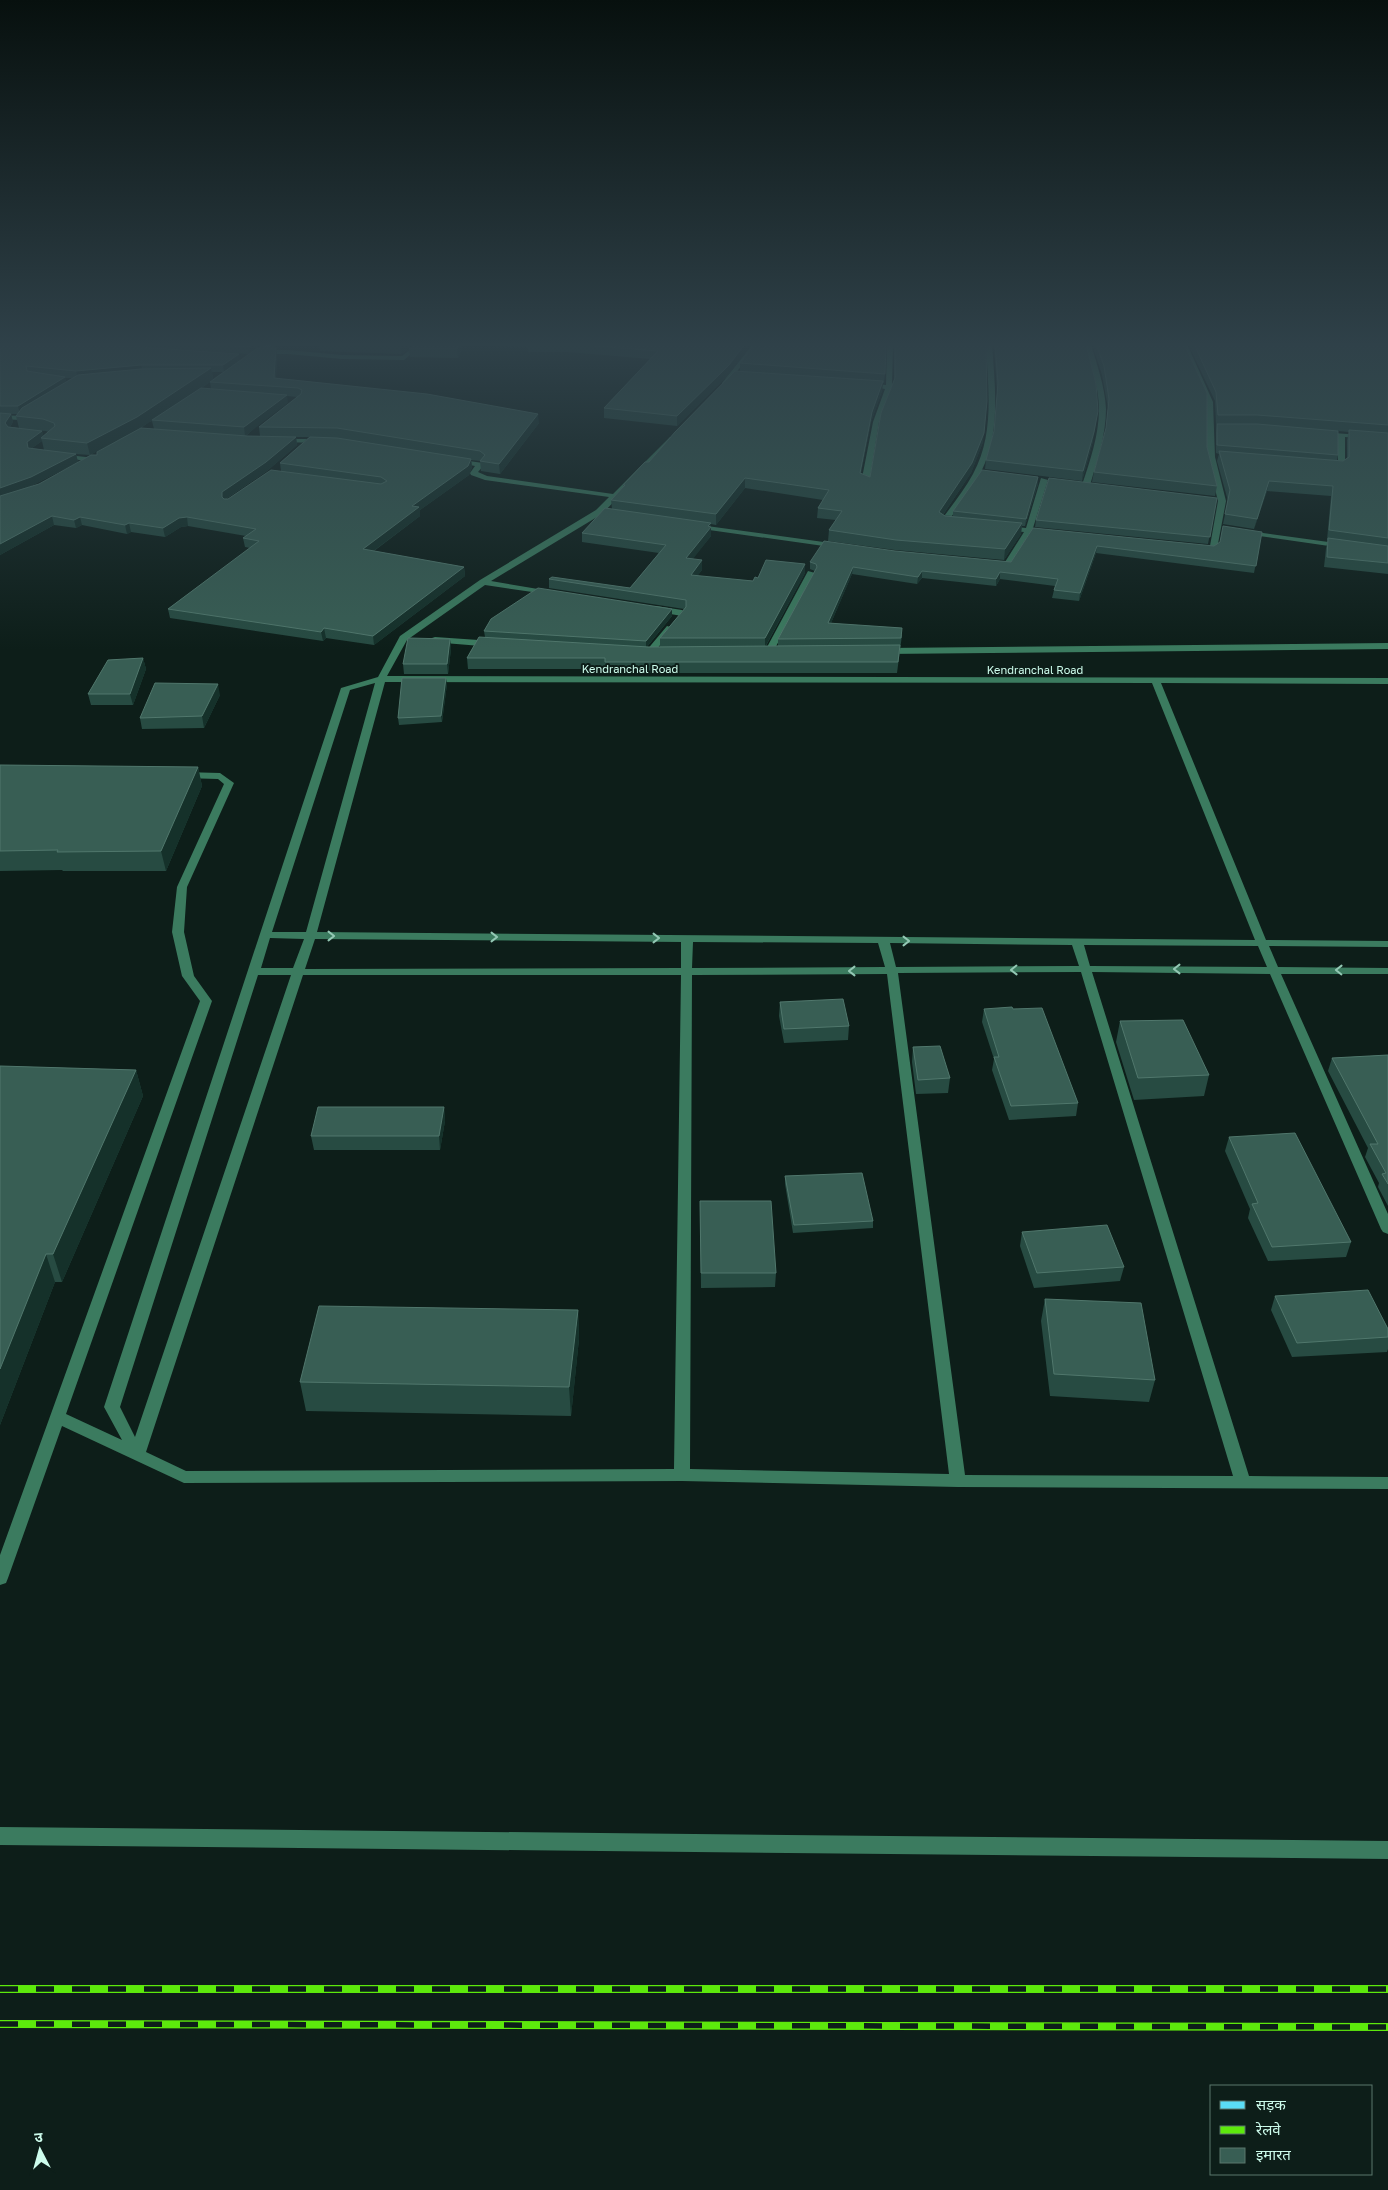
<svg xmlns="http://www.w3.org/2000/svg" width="1388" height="2190" font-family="'Golos Text','Noto Sans Devanagari',sans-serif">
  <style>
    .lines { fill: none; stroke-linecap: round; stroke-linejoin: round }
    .minor { fill: #3b7b5f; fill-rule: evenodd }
    .major { fill: #5addf6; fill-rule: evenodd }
    .rail-casing { stroke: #5de90c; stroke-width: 8 }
    .rail { stroke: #0d1e19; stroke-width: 5.5; stroke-dasharray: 18; stroke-linecap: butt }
    .wall { fill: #274b42; fill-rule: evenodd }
    .shaded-wall { fill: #15312a }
    .building { fill: #385e54; stroke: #50776c }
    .oneway { stroke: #93c8b4 }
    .labels { text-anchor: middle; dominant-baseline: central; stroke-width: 4; stroke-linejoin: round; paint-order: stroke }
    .far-street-label { font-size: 11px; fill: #cdfcec; stroke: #0d1e19 }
  </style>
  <rect width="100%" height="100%" fill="#0d1e19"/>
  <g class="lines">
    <!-- minor -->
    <path class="minor" d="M 417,344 L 423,344 L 404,360 L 342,359 L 288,354 L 260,354 L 257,352 L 260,350 L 288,350 L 342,355 L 402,356 Z
      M 753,344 L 759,344 L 726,385 L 722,385 L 722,383 Z
      M 887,344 L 893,344 L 892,387 L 879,422 L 869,483 L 865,485 L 861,483 L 873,422 L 885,389 L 864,385 L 867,383 L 886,385 Z
      M 986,344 L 992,344 C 995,387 1001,432 981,472 C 973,489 960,504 949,520 L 956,522 L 944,524 L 940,522 C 951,506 964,491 973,474 C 995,434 988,388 986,344 Z
      M 1085,344 L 1091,344 C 1097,365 1105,387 1106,409 C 1106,435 1097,461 1090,485 L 1086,487 L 1082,485 C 1090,461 1099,435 1099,409 C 1099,387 1091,365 1085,344 Z
      M 1181,344 L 1187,344 L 1213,402 L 1215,457 L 1226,501 L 1217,549 L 1213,551 L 1197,548 L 1201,546 L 1210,546 L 1218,501 L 1207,457 L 1207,402 Z
      M 0,415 L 21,416 L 24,418 L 21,420 L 0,419 Z
      M 1320,432 L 1388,437 L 1388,441 L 1345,437 L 1345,467 C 1341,470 1330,469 1326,466 L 1327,464 L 1338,465 L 1338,437 L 1320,434 Z
      M 670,437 L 675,438 L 602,514 L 491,581 L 550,591 L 554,593 L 553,595 L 485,585 L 407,640 L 387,676 L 1388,678 L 1388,684 L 1161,683 L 1266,940 L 1388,941 L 1388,947 L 1269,946 L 1278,967 L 1388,968 L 1388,974 L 1281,974 L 1388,1214 L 1388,1234 L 1383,1232 L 1381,1229 L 1270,974 L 1092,972 L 1249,1476 L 1388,1477 L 1388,1489 L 958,1487 L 682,1481 L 184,1483 L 62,1426 L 8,1578 L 6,1583 L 0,1585 L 0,1555 L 200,1001 L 182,976 L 172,932 L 177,887 L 224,784 L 218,779 L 183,778 L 178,775 L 183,772 L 220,773 L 234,783 L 187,887 L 184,932 L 194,976 L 212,1001 L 66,1414 L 122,1440 L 104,1407 L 341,688 L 378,677 L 400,636 L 480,580 L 596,510 L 609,497 L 485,480 L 471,475 L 470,473 L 475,466 L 451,461 L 455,459 L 483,463 L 484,465 L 478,472 L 487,476 L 613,494 ZM 385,682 L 1152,683 L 1255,940 L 317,932 ZM 375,683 L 306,932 L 272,932 L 350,690 ZM 270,938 L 304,939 L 293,968 L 261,968 ZM 315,939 L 681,942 L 681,968 L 305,969 ZM 693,942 L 878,943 L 885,967 L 692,968 ZM 890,943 L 1072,945 L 1079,966 L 896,967 ZM 1084,945 L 1258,946 L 1267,967 L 1090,966 ZM 1081,972 L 1233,1476 L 965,1475 L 898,973 ZM 887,974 L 949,1474 L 690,1469 L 692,975 ZM 258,975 L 291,975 L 135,1437 L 120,1407 ZM 303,975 L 681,975 L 674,1469 L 186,1471 L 146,1452 Z
      M 281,439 L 321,439 L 324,441 L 321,443 L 279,442 L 279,440 Z
      M 60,454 L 94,458 L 98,460 L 94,462 L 58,457 L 58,455 Z
      M 1041,478 L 1048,480 L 1033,528 L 1051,532 L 1047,534 L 1031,533 L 1010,567 L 992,566 L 992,562 L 1005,562 L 1024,532 L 1005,530 L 1001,528 L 1005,526 L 1026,528 Z
      M 692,524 L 838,544 L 842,546 L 838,548 L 695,528 L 691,526 Z
      M 1242,530 L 1343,544 L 1347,546 L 1343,548 L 1245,534 L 1242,534 Z
      M 808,571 L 815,573 L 773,652 L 769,655 L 757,654 L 757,650 L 766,649 Z
      M 656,606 L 682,610 L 686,613 L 682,616 L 653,611 L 653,607 Z
      M 667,626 L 674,628 L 652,655 L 646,655 L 646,651 Z
      M 435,637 L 493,641 L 497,644 L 493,647 L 432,642 L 432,638 Z
      M 1388,643 L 1388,649 L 884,654 L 880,651 L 884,648 Z
      M 0,1827 L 1388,1841 L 1388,1859 L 0,1845 Z"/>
    <!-- major -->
    <path class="major" d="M 267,344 L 274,344 L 255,358 L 251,358 L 251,356 Z"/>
    <defs>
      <path id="rail" d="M 0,1989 L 1388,1989
        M 0,2024 L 1388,2027"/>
    </defs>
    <!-- rail casing -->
    <use href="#rail" class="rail-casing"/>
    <!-- rail -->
    <use href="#rail" class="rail"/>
  </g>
  <!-- wall -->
  <path class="wall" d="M 0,344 L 240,361 L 249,354 L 100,344 L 259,344 L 260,347 L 276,347 L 277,356 L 276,378 L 539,423 L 500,474 L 481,471 L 480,461 L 471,460 L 472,467 L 469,475 L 420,510 L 420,516 L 374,551 L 464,567 L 465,576 L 374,645 L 326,638 L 323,641 L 170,618 L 168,609 L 250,548 L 245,547 L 243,538 L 246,536 L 188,526 L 181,527 L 165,537 L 131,532 L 127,534 L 82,525 L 76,528 L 54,525 L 0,555 ZM 212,372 L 223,372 L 213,379 ZM 65,378 L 72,378 L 66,382 ZM 210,382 L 211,389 L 185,399 ZM 287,396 L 297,397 L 259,427 L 260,436 L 246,436 ZM 11,414 L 18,414 L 16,416 L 19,428 L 10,427 L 13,422 ZM 152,421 L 154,429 L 141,428 L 149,422 ZM 30,430 L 46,431 L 48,432 L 43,436 L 42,431 ZM 296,437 L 309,437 L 280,463 L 281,471 L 228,499 L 226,499 L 267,471 L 297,445 ZM 118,440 L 97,455 L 39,484 L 23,489 L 33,485 L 78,462 L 76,454 L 90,455 ZM 42,441 L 44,450 L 32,448 Z
    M 319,344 L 414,344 L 401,354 L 320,351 Z
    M 415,344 L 752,344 L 729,374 L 677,426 L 604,418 L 604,408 L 650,359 L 568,352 L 528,352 L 528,347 L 464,345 L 458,358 L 410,357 L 409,349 Z
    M 894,344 L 986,344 L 983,442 L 971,473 L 943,515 L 953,516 L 953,511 L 1038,484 L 1025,526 L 1022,526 L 1021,534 L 1004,560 L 895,550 L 828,541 L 829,530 L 836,520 L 817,518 L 818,508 L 823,500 L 745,488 L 716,525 L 711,524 L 711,536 L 692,559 L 702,570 L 697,576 L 753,581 L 758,578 L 805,573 L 766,646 L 778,646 L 778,639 L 815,571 L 810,569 L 810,562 L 895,551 L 1011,562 L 1033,528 L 1214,546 L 1262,532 L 1254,573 L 1096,553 L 1079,601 L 1052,598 L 1055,586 L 1000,579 L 996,586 L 922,578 L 917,584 L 852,574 L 831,623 L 902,635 L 897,673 L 605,673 L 605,669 L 468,669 L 467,658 L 485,637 L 484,631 L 672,609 L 672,616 L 647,647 L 660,647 L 660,638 L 684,609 L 549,588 L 549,579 L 630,588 L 659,553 L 582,542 L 582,533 L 612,509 L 611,500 L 623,487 L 623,485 L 649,462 L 740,371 L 740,363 L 885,374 L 884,383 L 883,383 L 882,391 L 871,422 L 861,473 L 870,477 L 894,379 Z
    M 994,344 L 1086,344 L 1093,441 L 1082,481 L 985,469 L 986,460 L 994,433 L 997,393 Z
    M 1092,344 L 1184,344 L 1207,447 L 1217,486 L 1215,496 L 1092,482 L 1094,472 L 1106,430 L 1108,408 L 1102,375 Z
    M 1188,344 L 1267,344 L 1268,345 L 1271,344 L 1388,344 L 1388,574 L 1324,567 L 1326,548 L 1328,540 L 1327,540 L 1331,496 L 1267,491 L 1254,529 L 1223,524 L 1228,501 L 1217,461 L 1219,454 L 1216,453 L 1216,432 L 1217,424 L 1216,424 L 1215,401 ZM 1338,431 L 1349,432 L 1347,440 L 1347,459 L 1343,461 L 1337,460 L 1338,455 Z
    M 1217,498 L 1208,544 L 1035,527 L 1036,520 Z
    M 450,639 L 451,649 L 448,674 L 404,674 L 403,664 Z
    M 143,658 L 146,669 L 133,705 L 91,705 L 88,694 Z
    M 447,684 L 442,722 L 399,725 L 398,718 Z
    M 220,695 L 204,728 L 142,729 L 140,718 Z
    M 0,765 L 198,767 L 202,786 L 166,871 L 63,871 L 62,870 L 0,871 Z
    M 780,1002 L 849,1026 L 848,1040 L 784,1043 L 779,1016 Z
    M 984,1009 L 1013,1009 L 1078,1103 L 1076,1116 L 1009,1120 L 992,1070 L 994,1059 L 982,1022 Z
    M 1120,1021 L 1209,1075 L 1204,1096 L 1134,1100 L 1116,1042 Z
    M 913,1047 L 950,1078 L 948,1093 L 916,1094 L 912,1062 Z
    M 1388,1055 L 1388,1206 L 1378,1187 L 1379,1183 L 1365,1157 L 1368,1148 L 1328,1071 L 1332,1058 Z
    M 0,1066 L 136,1070 L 143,1096 L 62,1282 L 55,1282 L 0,1425 Z
    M 444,1107 L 445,1121 L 440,1150 L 314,1150 L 311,1136 Z
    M 1229,1137 L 1351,1242 L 1346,1257 L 1268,1261 L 1248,1218 L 1250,1209 L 1225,1151 Z
    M 785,1176 L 873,1221 L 873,1228 L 793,1233 L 785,1184 Z
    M 700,1201 L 776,1273 L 775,1287 L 701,1288 Z
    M 1022,1232 L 1124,1267 L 1120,1281 L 1034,1288 L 1020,1246 Z
    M 1275,1296 L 1388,1337 L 1388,1349 L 1387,1352 L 1292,1357 L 1271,1310 Z
    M 1045,1299 L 1155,1380 L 1149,1402 L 1050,1396 L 1041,1321 Z
    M 578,1310 L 579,1339 L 571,1416 L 306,1411 L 300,1382 Z"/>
  <!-- shaded-wall -->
  <path class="shaded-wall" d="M 252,344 L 259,344 L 260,347 L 250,354 L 249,347 Z
    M 402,344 L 414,344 L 401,354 L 400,345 Z
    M 459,344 L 464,344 L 464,345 L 458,358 L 457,349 Z
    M 745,344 L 752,344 L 729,374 L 677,426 L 677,416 Z
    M 276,347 L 277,356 L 275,387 L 274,378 Z
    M 239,354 L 240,361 L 224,372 L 223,365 Z
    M 141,365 L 143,373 L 78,379 L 76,371 Z
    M 211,368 L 213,380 L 139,429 L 90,455 L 87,443 Z
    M 65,377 L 67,385 L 20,414 L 18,406 Z
    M 883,381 L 882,391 L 871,422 L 859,483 L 860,473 L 872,412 Z
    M 287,395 L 288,403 L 245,436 L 244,427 Z
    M 987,401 L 983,442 L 971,473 L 938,522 L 939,512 Z
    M 1098,411 L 1093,441 L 1082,481 L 1083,471 Z
    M 11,414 L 13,422 L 7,431 L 5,423 Z
    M 538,414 L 539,423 L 500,474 L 499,464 Z
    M 42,431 L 44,438 L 41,438 L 42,441 L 29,450 L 30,456 L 27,442 Z
    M 296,437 L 297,445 L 267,471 L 224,500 L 222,497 L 222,492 Z
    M 76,454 L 78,462 L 33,485 L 0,497 L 0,488 Z
    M 471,459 L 472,467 L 469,475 L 420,510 L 420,516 L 364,558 L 363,549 L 412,506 Z
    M 1038,477 L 1038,484 L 1025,526 L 1026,519 Z
    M 745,478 L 745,488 L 716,525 L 716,514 Z
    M 1269,481 L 1267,491 L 1254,529 L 1257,519 Z
    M 52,516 L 54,525 L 0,555 L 0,544 Z
    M 80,517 L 82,525 L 76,528 L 74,520 Z
    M 187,517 L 188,526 L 181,527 L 165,537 L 163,528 L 179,518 Z
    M 129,523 L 131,532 L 127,534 L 125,525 Z
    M 711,523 L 711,536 L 686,568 L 686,558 Z
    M 1022,523 L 1021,534 L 1004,560 L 1005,549 Z
    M 1097,546 L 1096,553 L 1079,601 L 1080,593 Z
    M 702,560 L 702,570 L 691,584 L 691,575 Z
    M 805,564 L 805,573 L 765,647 L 765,638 Z
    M 464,567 L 465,576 L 374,645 L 373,636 Z
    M 853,567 L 852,574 L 828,630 L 828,623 Z
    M 922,571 L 922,578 L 917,584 L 918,577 Z
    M 1000,572 L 1000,579 L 996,586 L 996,579 Z
    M 672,609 L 672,616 L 646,648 L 646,641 Z
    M 324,628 L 326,638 L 323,641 L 321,632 Z
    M 450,639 L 451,649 L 448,674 L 447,664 Z
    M 143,658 L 146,669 L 133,705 L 130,694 Z
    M 446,678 L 447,684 L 442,722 L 441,716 Z
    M 218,684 L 220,695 L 204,728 L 202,716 Z
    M 198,767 L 202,786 L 166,871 L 161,851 Z
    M 136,1070 L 143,1096 L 62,1282 L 53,1254 Z
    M 444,1107 L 445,1121 L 440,1150 L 439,1136 Z
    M 46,1254 L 55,1282 L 0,1425 L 0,1369 Z
    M 578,1310 L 579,1339 L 571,1416 L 569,1387 Z"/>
  <!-- building -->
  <path class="building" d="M 0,344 L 98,344 L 239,354 L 223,365 L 141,365 L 76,371 L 26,366 L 27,371 L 65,377 L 18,406 L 0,406 Z
    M 208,344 L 252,344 L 249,347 Z
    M 362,344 L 402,344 L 400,345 Z
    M 415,344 L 459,344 L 457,349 L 409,349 Z
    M 571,344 L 745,344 L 729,365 L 677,416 L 604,408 L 658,351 Z
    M 755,344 L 886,344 L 885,374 L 740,363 Z
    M 895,344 L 986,344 L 987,401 L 984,433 L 972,463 L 939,512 L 945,516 L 1022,523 L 1005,549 L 896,540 L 829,530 L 842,511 L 818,508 L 829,490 L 745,478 L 716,514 L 611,500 L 625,485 L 623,485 L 645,462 L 649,462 L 675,432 L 735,371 L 883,381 L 872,412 L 860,473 L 870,477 L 881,413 L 895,378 Z
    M 995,344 L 1086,344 L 1096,384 L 1098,411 L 1094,432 L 1083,471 L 986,460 L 994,431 L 998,383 Z
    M 1096,344 L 1184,344 L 1207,393 L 1207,447 L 1217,486 L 1094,472 L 1106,428 L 1109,399 L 1104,366 Z
    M 1194,344 L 1267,344 L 1268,345 L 1274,344 L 1388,344 L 1388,425 L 1257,415 L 1218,415 L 1216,392 Z
    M 259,347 L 276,347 L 274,378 L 427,394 L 538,414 L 499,464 L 480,461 L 485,455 L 480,451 L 337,428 L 259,427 L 301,394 L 302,390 L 298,388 L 210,382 Z
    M 211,368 L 137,417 L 87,443 L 41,438 L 55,426 L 54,423 L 43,419 L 16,416 L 22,408 L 78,375 L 141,369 Z
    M 201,388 L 287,395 L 244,427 L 152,420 Z
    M 0,413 L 11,414 L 5,423 L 8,427 L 42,431 L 27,442 L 28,448 L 76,454 L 31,477 L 0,488 Z
    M 1217,424 L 1257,424 L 1338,431 L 1338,455 L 1217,445 Z
    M 141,428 L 247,436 L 296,437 L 266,462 L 222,492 L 222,497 L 224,499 L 228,499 L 271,470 L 381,484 L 387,481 L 381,477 L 280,463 L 310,437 L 337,438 L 471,459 L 468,466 L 412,506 L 419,507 L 363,549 L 464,567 L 373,636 L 324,628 L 321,632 L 168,609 L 259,541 L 243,538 L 256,529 L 187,517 L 179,518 L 163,528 L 129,523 L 125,525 L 80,517 L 74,520 L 52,516 L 0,544 L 0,496 L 39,484 L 91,455 L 97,455 L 97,452 Z
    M 1349,430 L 1388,433 L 1388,538 L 1329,530 L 1333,486 L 1269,481 L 1257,519 L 1225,514 L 1230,490 L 1219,451 L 1343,461 L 1349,457 Z
    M 982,470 L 1038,477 L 1026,519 L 953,511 Z
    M 1049,478 L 1217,498 L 1210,537 L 1036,520 Z
    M 605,508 L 711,523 L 708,526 L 711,527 L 686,558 L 702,560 L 691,575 L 753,581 L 755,577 L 758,578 L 766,560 L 805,564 L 765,638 L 660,638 L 686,607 L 686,600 L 549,579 L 552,577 L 630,588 L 666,545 L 582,533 Z
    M 1223,526 L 1262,532 L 1256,566 L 1097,546 L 1080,593 L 1054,590 L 1058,579 L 1000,572 L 996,579 L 922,571 L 918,577 L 853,567 L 828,623 L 902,628 L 901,638 L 778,639 L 817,567 L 816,564 L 810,562 L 824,541 L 895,551 L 1011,562 L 1033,528 L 1214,546 L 1220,542 Z
    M 1328,538 L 1388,546 L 1388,563 L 1327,557 Z
    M 538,588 L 672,609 L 646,641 L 484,631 L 491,619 Z
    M 479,637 L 649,647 L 900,645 L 898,662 L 605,662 L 605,658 L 467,658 Z
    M 408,638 L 450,639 L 447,664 L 403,664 Z
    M 143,658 L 130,694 L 88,694 L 108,660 Z
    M 402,678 L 446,678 L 441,716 L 398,718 Z
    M 155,683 L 218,684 L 202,716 L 140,718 Z
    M 0,765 L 198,767 L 161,851 L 57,852 L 58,850 L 0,851 Z
    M 843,999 L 849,1026 L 784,1029 L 780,1002 Z
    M 1012,1007 L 1013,1009 L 1042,1008 L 1078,1103 L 1011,1106 L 994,1057 L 999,1057 L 984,1009 Z
    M 1183,1020 L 1209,1075 L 1138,1078 L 1120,1021 Z
    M 940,1046 L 950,1078 L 918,1080 L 913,1047 Z
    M 1388,1055 L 1388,1184 L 1382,1174 L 1386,1173 L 1370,1144 L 1378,1144 L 1332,1058 Z
    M 0,1066 L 136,1070 L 53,1254 L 46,1254 L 0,1369 Z
    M 318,1107 L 444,1107 L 439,1136 L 311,1136 Z
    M 1295,1133 L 1351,1242 L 1272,1247 L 1252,1204 L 1258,1203 L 1229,1137 Z
    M 862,1173 L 873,1221 L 794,1225 L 785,1176 Z
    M 700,1201 L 771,1201 L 776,1273 L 701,1273 Z
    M 1107,1225 L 1124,1267 L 1037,1273 L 1022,1232 Z
    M 1368,1290 L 1388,1329 L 1388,1337 L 1297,1343 L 1275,1296 Z
    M 1045,1299 L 1141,1303 L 1155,1380 L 1054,1374 Z
    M 319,1306 L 578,1310 L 569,1387 L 300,1382 Z"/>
  <!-- one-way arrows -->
  <defs><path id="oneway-chevron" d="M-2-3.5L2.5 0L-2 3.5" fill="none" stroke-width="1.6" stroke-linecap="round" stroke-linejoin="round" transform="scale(1.25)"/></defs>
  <g class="oneway">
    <use href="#oneway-chevron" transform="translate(331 936)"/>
    <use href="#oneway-chevron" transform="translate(494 937)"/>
    <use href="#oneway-chevron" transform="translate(656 938)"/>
    <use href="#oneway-chevron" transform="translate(906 941)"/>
    <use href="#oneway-chevron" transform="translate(1177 969) rotate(-180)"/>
    <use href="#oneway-chevron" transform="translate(1014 970) rotate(179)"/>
    <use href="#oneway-chevron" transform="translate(1339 970) rotate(-179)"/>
    <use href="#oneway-chevron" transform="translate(852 971) rotate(-180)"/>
  </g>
  <!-- sky -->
  <linearGradient id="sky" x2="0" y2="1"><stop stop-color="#07100e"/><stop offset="0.53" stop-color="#2f4149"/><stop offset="1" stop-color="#2f4149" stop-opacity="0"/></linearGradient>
  <rect width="1388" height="650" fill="url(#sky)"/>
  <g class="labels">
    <!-- far-street labels -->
    <g class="far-street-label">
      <text x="630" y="668">Kendranchal Road</text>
      <text x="1035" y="669">Kendranchal Road</text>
    </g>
  </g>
  <!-- legend -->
  <rect x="1210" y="2085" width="162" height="90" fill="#0d1e19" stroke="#5a776d"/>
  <rect x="1220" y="2101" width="25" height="8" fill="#5addf6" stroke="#5a776d"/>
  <text x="1256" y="2110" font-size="15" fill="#cdfcec">सड़क</text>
  <rect x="1220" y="2126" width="25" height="8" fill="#5de90c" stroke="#5a776d"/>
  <text x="1256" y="2135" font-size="15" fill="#cdfcec">रेलवे</text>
  <rect x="1220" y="2148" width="25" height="15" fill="#385e54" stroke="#5a776d"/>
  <text x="1256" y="2160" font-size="15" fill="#cdfcec">इमारत</text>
  <!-- north arrow -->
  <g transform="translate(40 2150) rotate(354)" stroke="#0d1e19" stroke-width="4" paint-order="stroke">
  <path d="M0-4L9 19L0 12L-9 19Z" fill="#cdfcec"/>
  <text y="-8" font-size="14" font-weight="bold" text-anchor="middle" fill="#cdfcec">उ</text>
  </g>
</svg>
